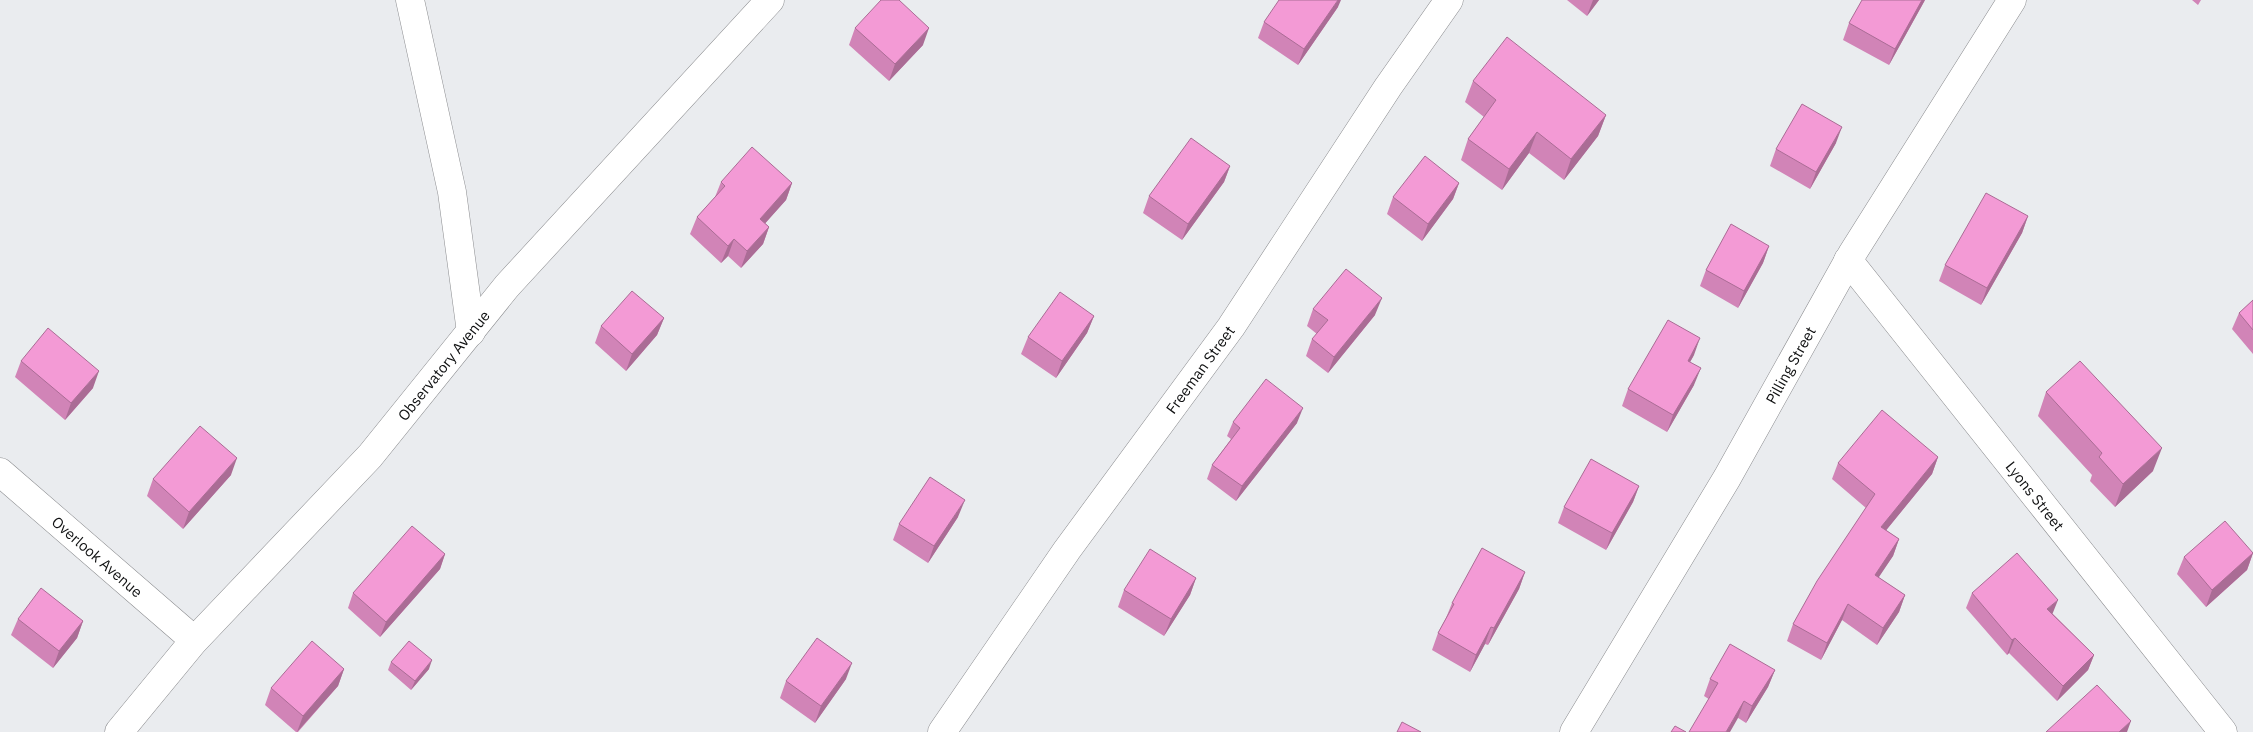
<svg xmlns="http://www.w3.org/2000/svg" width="2253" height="732" font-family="'IBM Plex Sans',sans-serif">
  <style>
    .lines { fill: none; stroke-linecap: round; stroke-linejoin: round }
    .minor-casing { stroke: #8a8b8e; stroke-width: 29 }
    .minor { stroke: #fff; stroke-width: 28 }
    .wall { fill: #d184b7 }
    .shaded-wall { fill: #aa6c95 }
    .building { fill: #f39ad5; stroke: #aa6c95 }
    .labels { text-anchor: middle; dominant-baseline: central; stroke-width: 4; stroke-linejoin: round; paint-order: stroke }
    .street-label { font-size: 15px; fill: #0f1011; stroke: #fff }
  </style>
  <rect width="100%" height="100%" fill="#eaecef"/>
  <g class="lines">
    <defs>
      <g id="minor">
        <path d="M 410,0 L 452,192 L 471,332"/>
        <path id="s1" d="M 1848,260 L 2223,732"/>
        <path id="s2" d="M 0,472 L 194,640"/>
        <path id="s3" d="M 119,732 L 193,642 L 370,456 L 507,286 L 770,0"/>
        <path id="s4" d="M 942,732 L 1067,550 L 1231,327 L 1388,87 L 1449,0"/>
        <path id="s5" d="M 1574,732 L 1727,478 L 1852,254 L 2012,0"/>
      </g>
    </defs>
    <!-- minor casing -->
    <use href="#minor" class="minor-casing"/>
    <!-- minor -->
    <use href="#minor" class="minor"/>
  </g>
  <!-- wall -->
  <path class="wall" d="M 1567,0 L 1599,0 L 1587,16 Z
    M 1925,0 L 1889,65 L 1843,40 L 1849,23 Z
    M 2192,0 L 2201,0 L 2198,5 Z
    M 1338,7 L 1298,65 L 1258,38 L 1264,22 Z
    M 855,28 L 923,45 L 889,81 L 849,45 Z
    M 1473,81 L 1606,115 L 1598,136 L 1564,180 L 1529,153 L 1502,190 L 1461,160 L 1468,139 L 1484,117 L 1465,102 Z
    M 1836,143 L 1810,189 L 1770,166 L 1776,149 Z
    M 1230,166 L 1224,182 L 1182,240 L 1143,213 L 1149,196 Z
    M 721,182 L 792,183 L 786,200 L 765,223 L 769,227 L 763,244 L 741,268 L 728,256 L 721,263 L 690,234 L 697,217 L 715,197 Z
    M 1459,183 L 1453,199 L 1422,241 L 1387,214 L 1393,197 Z
    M 2028,216 L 2022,233 L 1981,305 L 1939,281 L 1945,265 Z
    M 1769,246 L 1763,263 L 1738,308 L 1700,286 L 1706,270 Z
    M 2253,300 L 2253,354 L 2232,329 L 2239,313 Z
    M 1313,309 L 1375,315 L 1328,373 L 1306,356 L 1312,339 L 1317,334 L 1307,326 Z
    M 1094,316 L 1087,333 L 1056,378 L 1021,354 L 1028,337 Z
    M 664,318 L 657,335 L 626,371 L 595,343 L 601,326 Z
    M 1694,355 L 1690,362 L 1694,385 L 1667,432 L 1622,406 L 1628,389 Z
    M 21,361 L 93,388 L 65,420 L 15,377 Z
    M 2046,392 L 2153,471 L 2115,507 L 2090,481 L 2092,475 L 2038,416 Z
    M 1233,422 L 1297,423 L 1236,501 L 1207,479 L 1212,465 L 1231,439 L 1227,436 Z
    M 1938,457 L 1932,474 L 1886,530 L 1899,539 L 1893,556 L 1878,577 L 1905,595 L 1899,612 L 1877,645 L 1842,620 L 1821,660 L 1787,641 L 1793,624 L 1866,508 L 1832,479 L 1838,463 Z
    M 231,475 L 183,529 L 147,496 L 153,479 Z
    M 1639,486 L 1633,502 L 1606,550 L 1558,523 L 1564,507 Z
    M 958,517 L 928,563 L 893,540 L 899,524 Z
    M 2253,553 L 2247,570 L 2206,607 L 2177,574 L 2184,557 Z
    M 445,554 L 440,569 L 380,637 L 348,608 L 353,593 Z
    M 1525,572 L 1519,589 L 1488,645 L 1485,644 L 1470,672 L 1432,650 L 1438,633 L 1446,618 L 1452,603 Z
    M 1196,578 L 1190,595 L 1164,636 L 1118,607 L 1124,590 Z
    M 1972,593 L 2053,614 L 2094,655 L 2088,670 L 2057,701 L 2009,653 L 2007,655 L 1966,608 Z
    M 18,619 L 83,621 L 77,638 L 53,668 L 11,635 Z
    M 391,662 L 429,669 L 411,690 L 388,670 Z
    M 344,669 L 338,686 L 298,732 L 296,732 L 265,705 L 271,688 Z
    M 1775,670 L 1768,687 L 1746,723 L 1704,696 L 1710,679 Z
    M 846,679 L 815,723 L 780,698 L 786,681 Z"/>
  <!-- shaded-wall -->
  <path class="shaded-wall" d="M 1338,0 L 1341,0 L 1338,7 L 1298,65 L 1304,49 Z
    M 1593,0 L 1599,0 L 1587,16 Z
    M 1922,0 L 1925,0 L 1889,65 L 1895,49 Z
    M 929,28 L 923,45 L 889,81 L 895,64 Z
    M 1606,115 L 1598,136 L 1564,180 L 1571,159 Z
    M 1842,127 L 1836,143 L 1810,189 L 1816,172 Z
    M 1537,132 L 1529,153 L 1502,190 L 1509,169 Z
    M 1230,166 L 1224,182 L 1182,240 L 1188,224 Z
    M 792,183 L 786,200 L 754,236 L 760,219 Z
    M 1459,183 L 1453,199 L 1422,241 L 1428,224 Z
    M 2028,216 L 2022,233 L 1981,305 L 1987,288 Z
    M 769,227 L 763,244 L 741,268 L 747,251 Z
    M 734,239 L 728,256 L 721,263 L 728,246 Z
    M 1769,246 L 1763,263 L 1738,308 L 1744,291 Z
    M 1382,298 L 1375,315 L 1328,373 L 1334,357 Z
    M 1094,316 L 1087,333 L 1056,378 L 1062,361 Z
    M 664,318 L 657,335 L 626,371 L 632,354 Z
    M 1700,338 L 1694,355 L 1681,378 L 1688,361 Z
    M 1701,368 L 1694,385 L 1667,432 L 1673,415 Z
    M 99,371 L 93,388 L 65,420 L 71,403 Z
    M 1303,408 L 1297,423 L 1236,501 L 1242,486 Z
    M 2162,448 L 2153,471 L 2115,507 L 2123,484 Z
    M 1938,457 L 1932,474 L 1875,544 L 1881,527 Z
    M 237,458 L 231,475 L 183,529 L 189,512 Z
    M 1639,486 L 1633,502 L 1606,550 L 1612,533 Z
    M 965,500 L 958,517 L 928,563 L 934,546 Z
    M 1899,539 L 1893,556 L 1869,592 L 1875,575 Z
    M 2253,553 L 2247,570 L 2206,607 L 2212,590 Z
    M 445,554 L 440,569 L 380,637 L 386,622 Z
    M 1525,572 L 1519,589 L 1488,645 L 1494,628 Z
    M 1196,578 L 1190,595 L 1164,636 L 1171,619 Z
    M 1905,595 L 1899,612 L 1877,645 L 1883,628 Z
    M 2058,600 L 2052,615 L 2047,609 Z
    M 1848,604 L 1842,620 L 1821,660 L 1827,643 Z
    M 83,621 L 77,638 L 53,668 L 59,651 Z
    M 1491,627 L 1485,644 L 1470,672 L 1476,655 Z
    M 2015,638 L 2009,653 L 2007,655 L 2012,640 Z
    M 2094,655 L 2088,670 L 2057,701 L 2063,686 Z
    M 432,660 L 429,669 L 411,690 L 415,681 Z
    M 852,663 L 846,679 L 815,723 L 821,706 Z
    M 344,669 L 338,686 L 297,732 L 303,716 Z
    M 1775,670 L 1768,687 L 1746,723 L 1752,706 Z
    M 1744,701 L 1738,718 L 1730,732 L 1726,732 Z
    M 2131,721 L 2127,732 L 2119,732 Z"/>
  <!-- building -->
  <path class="building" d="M 881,0 L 899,0 L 929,28 L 895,64 L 855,28 Z
    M 1279,0 L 1338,0 L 1304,49 L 1264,22 Z
    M 1862,0 L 1922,0 L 1895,49 L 1849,23 Z
    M 1507,37 L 1606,115 L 1571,159 L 1537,132 L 1509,169 L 1468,139 L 1496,100 L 1473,81 Z
    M 1802,104 L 1842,127 L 1816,172 L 1776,149 Z
    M 1191,138 L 1230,166 L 1188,224 L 1149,196 Z
    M 752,147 L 792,183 L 760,219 L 769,227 L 747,251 L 734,239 L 728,246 L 697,217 L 725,186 L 721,182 Z
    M 1425,156 L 1459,183 L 1428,224 L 1393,197 Z
    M 1986,193 L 2028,216 L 1987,288 L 1945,265 Z
    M 1731,224 L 1769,246 L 1744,291 L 1706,270 Z
    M 1346,269 L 1382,298 L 1334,357 L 1312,339 L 1328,320 L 1313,309 Z
    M 632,291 L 664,318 L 632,354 L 601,326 Z
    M 1060,292 L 1094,316 L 1062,361 L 1028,337 Z
    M 2253,300 L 2253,330 L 2239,313 Z
    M 1668,320 L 1700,338 L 1688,361 L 1701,368 L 1673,415 L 1628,389 Z
    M 48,328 L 99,371 L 71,403 L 21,361 Z
    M 2080,361 L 2162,448 L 2123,484 L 2099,457 L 2102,453 L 2046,392 Z
    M 1266,379 L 1303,408 L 1242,486 L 1212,465 L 1240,428 L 1233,422 Z
    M 1882,410 L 1938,457 L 1881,527 L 1899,539 L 1875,575 L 1905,595 L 1883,628 L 1848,604 L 1827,643 L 1793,624 L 1817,581 L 1875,494 L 1838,463 Z
    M 200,426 L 237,458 L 189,512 L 153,479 Z
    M 1591,459 L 1639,486 L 1612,533 L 1564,507 Z
    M 930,477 L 965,500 L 934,546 L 899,524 Z
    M 2225,521 L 2253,553 L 2212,590 L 2184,557 Z
    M 412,526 L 445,554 L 386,622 L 353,593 Z
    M 1482,548 L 1525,572 L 1494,628 L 1491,627 L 1476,655 L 1438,633 L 1454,604 L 1452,603 Z
    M 1150,549 L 1196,578 L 1171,619 L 1124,590 Z
    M 2017,553 L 2058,600 L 2047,609 L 2094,655 L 2063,686 L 2015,638 L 2012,640 L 1972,593 Z
    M 41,588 L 83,621 L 59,651 L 18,619 Z
    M 817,638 L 852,663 L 821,706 L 786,681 Z
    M 312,641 L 344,669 L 303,716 L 271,688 Z
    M 409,641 L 432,660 L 415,681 L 391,662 Z
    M 1730,644 L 1775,670 L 1752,706 L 1744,701 L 1726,732 L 1689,732 L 1718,683 L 1710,679 Z
    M 2097,685 L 2131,721 L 2119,732 L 2046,732 Z
    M 1402,722 L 1421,732 L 1397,732 Z
    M 1675,726 L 1686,732 L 1671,732 Z"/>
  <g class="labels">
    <!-- street labels -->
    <g class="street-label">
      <text stroke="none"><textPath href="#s5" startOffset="426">Pilling Street</textPath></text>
      <text stroke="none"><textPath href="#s3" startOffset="490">Observatory Avenue</textPath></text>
      <text stroke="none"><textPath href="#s4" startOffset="445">Freeman Street</textPath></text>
      <text stroke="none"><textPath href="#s1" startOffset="301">Lyons Street</textPath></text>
      <text stroke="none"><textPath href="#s2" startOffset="129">Overlook Avenue</textPath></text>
    </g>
  </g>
</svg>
